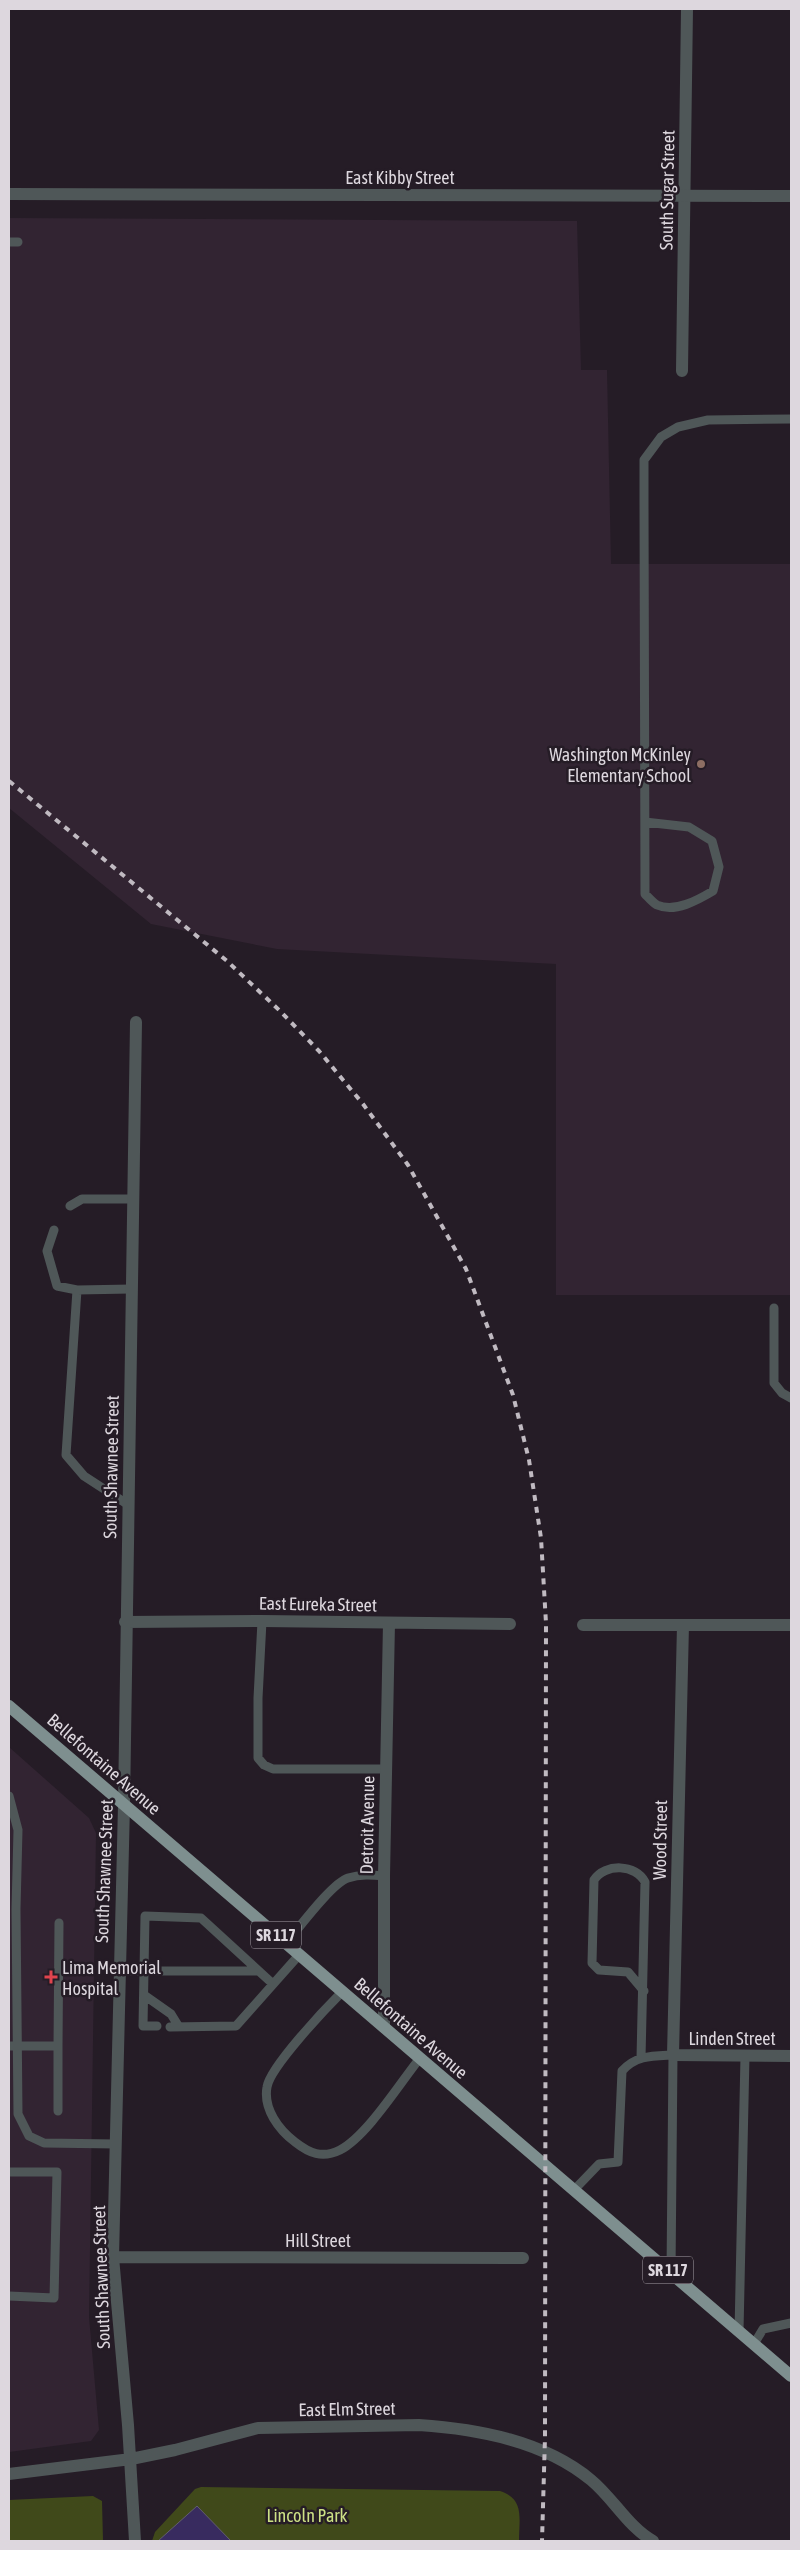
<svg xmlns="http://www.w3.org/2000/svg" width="800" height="2550" font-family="'Asap Condensed',sans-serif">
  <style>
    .built { fill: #322432 }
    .green { fill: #40491a }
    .building { fill: #382b5f; stroke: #615e6c }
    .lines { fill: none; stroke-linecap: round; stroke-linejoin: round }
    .service { stroke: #4f5758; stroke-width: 9 }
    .minor { stroke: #4f5758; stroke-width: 12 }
    .tertiary { stroke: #4f5758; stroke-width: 12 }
    .primary { stroke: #7e8f8f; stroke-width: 12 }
    .rail { stroke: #c0bac1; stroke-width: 4; stroke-dasharray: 6 6; stroke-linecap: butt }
    .education-dot { fill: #8d6e63; stroke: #251c26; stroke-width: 2 }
    .health-dot { fill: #e0444e; stroke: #251c26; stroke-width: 2 }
    .labels { text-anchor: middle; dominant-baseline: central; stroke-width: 5; stroke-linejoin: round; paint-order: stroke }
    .shield { fill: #251c26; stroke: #a69fa7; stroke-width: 1 }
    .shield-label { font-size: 16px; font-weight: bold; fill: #ddd7de }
    .street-label { font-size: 18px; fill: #ddd7de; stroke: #251c26 }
    .poi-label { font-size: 18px; fill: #ddd7de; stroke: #251c26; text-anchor: end }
    .park-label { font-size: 18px; fill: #cce085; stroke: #251c26 }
  </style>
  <rect width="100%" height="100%" fill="#251c26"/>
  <!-- built -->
  <path class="built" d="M 9,218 L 577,221 L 581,370 L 607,370 L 611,564 L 791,564 L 791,1295 L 556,1295 L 556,964 L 277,949 L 151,924 L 9,808 Z
    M 9,1747 L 89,1818 L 96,1833 L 89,2317 L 99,2430 L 91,2441 L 9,2452 Z"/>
  <!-- green -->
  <path class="green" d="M 201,2487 L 500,2491 C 525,2499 519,2519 519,2541 L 152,2541 L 155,2532 L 195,2489 Z
    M 93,2496 L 102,2501 L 103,2541 L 9,2541 L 9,2500 Z"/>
  <!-- building -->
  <path class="building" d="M 197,2506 L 231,2541 L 158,2541 Z"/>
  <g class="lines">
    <!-- service -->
    <path class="service" d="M 9,242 L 18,242
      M 645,822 L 689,827 L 712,841 L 719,867 L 713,891 C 698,900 675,913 657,905 C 653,903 648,897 645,894 L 644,499 L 644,460 L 661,437 L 678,427 L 708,420 L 791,419
      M 70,1206 L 82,1199 L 133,1199
      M 54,1230 L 47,1251 L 57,1286 L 77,1290
      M 774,1308 L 774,1383 L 782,1393 L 791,1398
      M 127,1504 L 84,1476 L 66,1455 L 77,1290 L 131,1289
      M 262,1621 L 258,1698 L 258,1758 L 264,1765 L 273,1769 L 386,1769
      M 9,1796 L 18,1830 L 16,1909 L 18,2114 L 29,2136 L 44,2143 L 116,2144
      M 286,1943 C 299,1928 332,1883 348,1878 C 360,1874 372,1875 384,1876
      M 119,1971 L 257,1971
      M 342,1992 C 326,2008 270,2067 267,2087 C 263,2109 279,2130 295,2142 C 309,2153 322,2159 340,2150 C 367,2136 400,2083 420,2058
      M 144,1995 L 171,2014 L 179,2027
      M 157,2026 L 143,2026 L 145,1916 L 201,1918 L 273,1984
      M 170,2027 L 236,2026 L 299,1955
      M 9,2046 L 58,2046 L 58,2111
      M 58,2046 L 59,1923
      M 641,2058 L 645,1882 C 636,1864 605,1863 594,1880 L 592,1963 L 599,1970 L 628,1972 L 644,1991
      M 9,2172 L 57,2172 L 54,2298 L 9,2296
      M 574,2190 L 599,2164 L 618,2162 L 622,2071 C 636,2055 653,2056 673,2055 L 671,2273
      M 739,2331 L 745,2056
      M 754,2344 L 763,2329 L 791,2323"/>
    <!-- minor -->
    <path class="minor" d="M 682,371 L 687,9
      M 125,1622 L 262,1621 L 510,1624
      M 583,1625 L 791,1625
      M 683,1625 L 673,2055 L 791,2056
      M 384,2027 L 384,1876 L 389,1623
      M 113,2257 L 523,2258
      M 9,2474 L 131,2459 L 175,2450 L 258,2428 L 419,2425 C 478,2429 544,2441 591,2480 C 613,2498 628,2527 653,2541
      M 135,2541 L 128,2425 L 113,2257 L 124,1805 L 136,1022"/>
    <!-- tertiary -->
    <path class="tertiary" d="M 9,194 L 791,196"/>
    <!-- primary -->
    <path class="primary" d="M 9,1706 L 791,2376"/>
    <!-- rail -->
    <path class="rail" d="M 9,781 L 227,961 L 279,1010 L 319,1051 L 363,1104 L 408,1165 L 466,1269 L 513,1395 L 529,1460 L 541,1538 L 546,1623 L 545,2437 L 542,2541"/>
  </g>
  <!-- markers -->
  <circle class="education-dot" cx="701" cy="764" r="5"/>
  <path class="health-dot" d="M48.5 1969.5h5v5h5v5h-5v5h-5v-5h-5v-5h5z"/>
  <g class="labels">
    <!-- shield labels -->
    <g class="shield">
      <rect x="251" y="1921.5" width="50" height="27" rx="4"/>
      <rect x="643" y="2256.5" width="50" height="27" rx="4"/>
    </g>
    <g class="shield-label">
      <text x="276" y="1935">SR 117</text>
      <text x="668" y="2270">SR 117</text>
    </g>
    <!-- street labels -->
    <g class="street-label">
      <text x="400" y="177">East Kibby Street</text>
      <text transform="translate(667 190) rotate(-89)">South Sugar Street</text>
      <text transform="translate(111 1467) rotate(-89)">South Shawnee Street</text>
      <text transform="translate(318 1604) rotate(1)">East Eureka Street</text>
      <text transform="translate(104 1764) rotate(41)">Bellefontaine Avenue</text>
      <text transform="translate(367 1825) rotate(-89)">Detroit Avenue</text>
      <text transform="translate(660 1840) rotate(-89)">Wood Street</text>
      <text transform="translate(104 1871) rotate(-88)">South Shawnee Street</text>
      <text transform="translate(411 2028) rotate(41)">Bellefontaine Avenue</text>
      <text x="732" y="2038">Linden Street</text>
      <text x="318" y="2240">Hill Street</text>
      <text transform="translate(101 2277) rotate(-92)">South Shawnee Street</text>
      <text transform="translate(347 2409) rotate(-1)">East Elm Street</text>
    </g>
    <!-- poi labels -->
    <g class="poi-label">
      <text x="691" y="754">Washington McKinley<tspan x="691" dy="21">Elementary School</tspan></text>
      <text x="62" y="1967" text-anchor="start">Lima Memorial<tspan x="62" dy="21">Hospital</tspan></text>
    </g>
    <!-- park labels -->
    <g class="park-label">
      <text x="307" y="2515">Lincoln Park</text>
    </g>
  </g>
  <!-- border -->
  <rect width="800" height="2550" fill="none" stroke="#ddd7de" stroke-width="20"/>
</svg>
